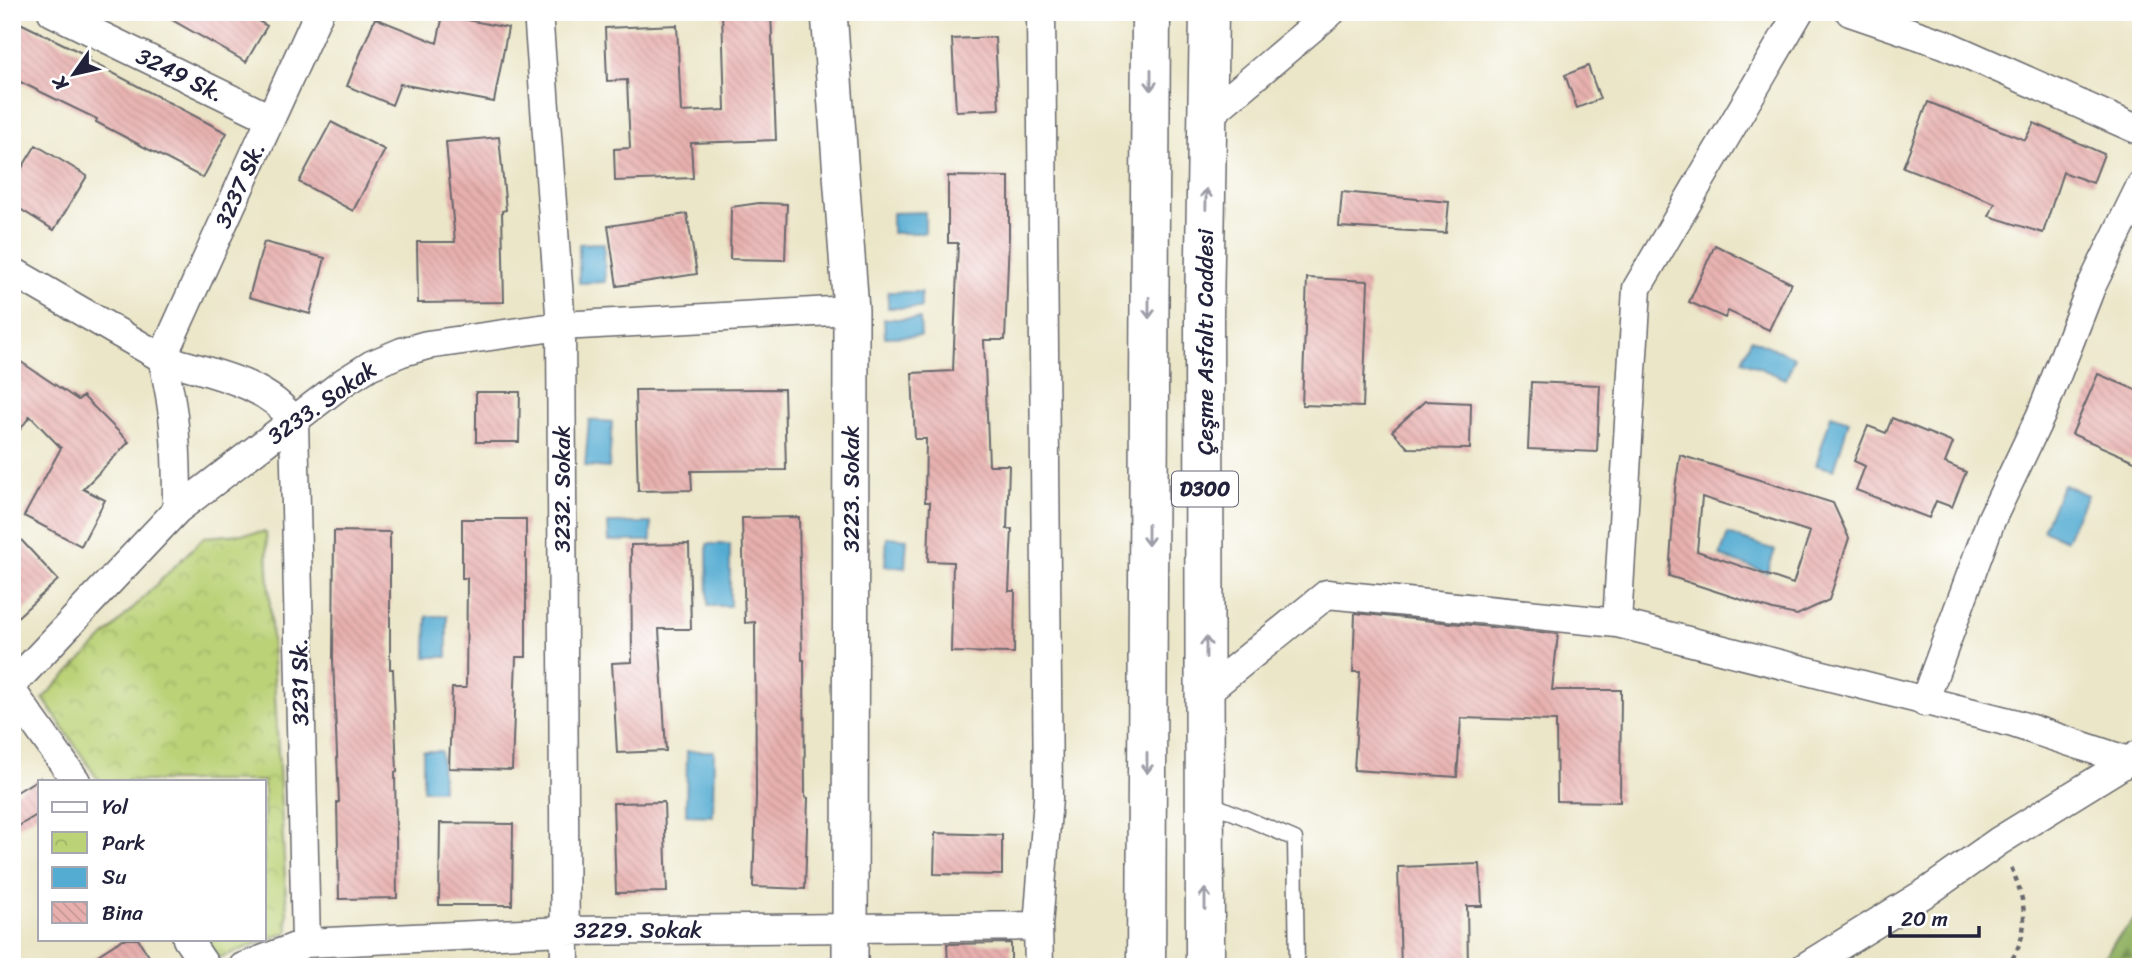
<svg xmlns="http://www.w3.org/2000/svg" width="2153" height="979" font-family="Sriracha,sans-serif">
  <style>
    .forest { fill: url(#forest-firs); stroke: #5b6b52; stroke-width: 2 }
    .park { fill: url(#park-crowns); stroke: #6e7a59; stroke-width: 2 }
    .water { fill: #55acd2; stroke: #3c6786; stroke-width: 2 }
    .building { fill: url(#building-back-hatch); fill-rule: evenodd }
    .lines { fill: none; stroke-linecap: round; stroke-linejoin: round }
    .service-casing { stroke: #68676c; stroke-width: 17 }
    .minor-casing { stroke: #68676c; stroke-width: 31 }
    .tertiary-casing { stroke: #68676c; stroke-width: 38 }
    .trunk-casing { stroke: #68676c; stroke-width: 41 }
    .path { stroke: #68676c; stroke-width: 4.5; stroke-dasharray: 5 5; stroke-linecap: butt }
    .service { stroke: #fff; stroke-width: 14 }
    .minor { stroke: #fff; stroke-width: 28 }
    .tertiary { stroke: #fff; stroke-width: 35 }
    .trunk { stroke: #fff; stroke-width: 38 }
    .oneway { stroke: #9c9ca7 }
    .labels { text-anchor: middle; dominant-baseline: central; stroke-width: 5; stroke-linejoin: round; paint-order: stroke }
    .shield { fill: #fff; stroke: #646476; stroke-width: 2 }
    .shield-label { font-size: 21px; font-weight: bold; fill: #22223b }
    .street-label { font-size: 23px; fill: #22223b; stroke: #fff }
  </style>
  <defs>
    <pattern id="forest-firs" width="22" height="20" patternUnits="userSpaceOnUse" patternTransform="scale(1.75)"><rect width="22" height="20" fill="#94b468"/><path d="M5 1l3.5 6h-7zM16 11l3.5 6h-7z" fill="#789257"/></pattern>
    <pattern id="park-crowns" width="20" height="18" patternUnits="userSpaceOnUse" patternTransform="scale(1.75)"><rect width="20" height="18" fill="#bbd277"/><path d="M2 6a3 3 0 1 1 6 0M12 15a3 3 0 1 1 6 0" fill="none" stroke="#a0b468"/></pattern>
    <pattern id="building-back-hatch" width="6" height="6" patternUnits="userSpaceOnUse" patternTransform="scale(1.75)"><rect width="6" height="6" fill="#e7b0ae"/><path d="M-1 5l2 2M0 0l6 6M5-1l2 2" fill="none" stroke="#c69797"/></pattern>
  </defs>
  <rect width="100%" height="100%" fill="#fff"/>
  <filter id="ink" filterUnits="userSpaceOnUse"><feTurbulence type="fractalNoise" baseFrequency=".0143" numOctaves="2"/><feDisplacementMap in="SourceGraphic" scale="14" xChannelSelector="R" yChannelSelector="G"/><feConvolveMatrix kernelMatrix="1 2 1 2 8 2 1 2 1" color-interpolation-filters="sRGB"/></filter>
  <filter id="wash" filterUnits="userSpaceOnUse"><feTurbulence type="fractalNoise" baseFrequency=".00686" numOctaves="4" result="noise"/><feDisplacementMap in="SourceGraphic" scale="28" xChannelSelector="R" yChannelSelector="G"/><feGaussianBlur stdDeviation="1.57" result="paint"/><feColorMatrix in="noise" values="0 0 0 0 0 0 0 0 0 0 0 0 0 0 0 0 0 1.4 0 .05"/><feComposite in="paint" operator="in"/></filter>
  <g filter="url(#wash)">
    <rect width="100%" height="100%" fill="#ebe6c8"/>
    <!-- forest -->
    <path class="forest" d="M 2141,912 L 2141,967 L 2100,967 L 2114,942 Z"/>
    <!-- park -->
    <path class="park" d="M 266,532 L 288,932 L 219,958 L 206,939 L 264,939 L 264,781 L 99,781 L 43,698 L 204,537 Z"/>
    <!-- water -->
    <path class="water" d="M 925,212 L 925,233 L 892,233 L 892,213 Z
      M 604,243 L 605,282 L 579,283 L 579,244 Z
      M 888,292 L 921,292 L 921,308 L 888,308 Z
      M 884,319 L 920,319 L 921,336 L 885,337 Z
      M 1751,339 L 1795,357 L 1786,379 L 1742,361 Z
      M 1831,415 L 1849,421 L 1834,470 L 1816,465 Z
      M 589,420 L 612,422 L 609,468 L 585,466 Z
      M 2063,484 L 2087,495 L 2066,540 L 2043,530 Z
      M 651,523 L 651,541 L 609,541 L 608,523 Z
      M 1728,534 L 1775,550 L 1767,573 L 1720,556 Z
      M 887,537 L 907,539 L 905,568 L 885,566 Z
      M 707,544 L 730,544 L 730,606 L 708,606 Z
      M 427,616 L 447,616 L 447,657 L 426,657 Z
      M 423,751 L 441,751 L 442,790 L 423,790 Z
      M 687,751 L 714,751 L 713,816 L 686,815 Z"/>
    <g id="blocks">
      <!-- building -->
      <path class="building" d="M 158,12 L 242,12 L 267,26 L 246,62 Z
        M 722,12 L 771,12 L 776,140 L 691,143 L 693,178 L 615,181 L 614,149 L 630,148 L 627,80 L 607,81 L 605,28 L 677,25 L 681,112 L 725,110 Z
        M 443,15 L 508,28 L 494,102 L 400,84 L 392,105 L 347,86 L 375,18 L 437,43 Z
        M 12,19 L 90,57 L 88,60 L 227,133 L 203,178 L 96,122 L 97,119 L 12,78 Z
        M 995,37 L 999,109 L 956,111 L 952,39 Z
        M 1588,66 L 1600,99 L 1577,108 L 1565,75 Z
        M 1928,102 L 2025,140 L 2034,123 L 2104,154 L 2093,183 L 2063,172 L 2043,233 L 1989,216 L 1995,203 L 1903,167 Z
        M 331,122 L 385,150 L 353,211 L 299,182 Z
        M 499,137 L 506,210 L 502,211 L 504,302 L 418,303 L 417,242 L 455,242 L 446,142 Z
        M 36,145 L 87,176 L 54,230 L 12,204 L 12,184 Z
        M 948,176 L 1009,177 L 1009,237 L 1005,340 L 984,340 L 989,465 L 1009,465 L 1007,529 L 1012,529 L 1009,591 L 1015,591 L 1014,653 L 951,652 L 953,562 L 928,561 L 930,502 L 925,502 L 926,439 L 915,439 L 912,373 L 953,371 L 958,243 L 948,243 Z
        M 1342,192 L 1449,202 L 1446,233 L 1339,227 Z
        M 759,203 L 787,204 L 785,260 L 730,259 L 731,207 Z
        M 687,214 L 697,274 L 617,286 L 608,226 Z
        M 264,242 L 325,258 L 310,314 L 249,297 Z
        M 1715,245 L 1791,283 L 1769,330 L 1728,311 L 1725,318 L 1689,302 Z
        M 1307,278 L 1368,281 L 1363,407 L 1302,405 Z
        M 12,356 L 78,400 L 83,396 L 129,442 L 83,489 L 105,500 L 81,546 L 24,516 L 61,448 L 30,416 L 12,441 Z
        M 2098,374 L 2141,392 L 2141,464 L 2072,434 Z
        M 1531,382 L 1600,385 L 1597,452 L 1528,449 Z
        M 784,389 L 786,470 L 691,471 L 692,490 L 638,491 L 635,390 Z
        M 476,392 L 520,392 L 519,442 L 476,442 Z
        M 1425,401 L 1471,403 L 1470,449 L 1408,448 L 1392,431 Z
        M 1892,418 L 1953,443 L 1945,463 L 1966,472 L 1952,507 L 1936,501 L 1929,518 L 1856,490 L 1865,466 L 1854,461 L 1868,426 L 1886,433 Z
        M 1680,455 L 1833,503 L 1849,538 L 1829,600 L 1797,615 L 1773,610 L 1669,576 L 1675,488 ZM 1702,497 L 1810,532 L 1793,584 L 1697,551 Z
        M 799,517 L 802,660 L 804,660 L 805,797 L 808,798 L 805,889 L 753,887 L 756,796 L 755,622 L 745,623 L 742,518 Z
        M 462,519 L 526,519 L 526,657 L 516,657 L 512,770 L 449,768 L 452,688 L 466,688 L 467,578 L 462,578 Z
        M 12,530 L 58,580 L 12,622 Z
        M 334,531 L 390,532 L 390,669 L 393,669 L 397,772 L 395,772 L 397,898 L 339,899 L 337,802 L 339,802 L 333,660 Z
        M 689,544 L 691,629 L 659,629 L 666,751 L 617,753 L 612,663 L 632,662 L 631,545 Z
        M 1355,613 L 1558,634 L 1552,690 L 1621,690 L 1620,802 L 1557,801 L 1556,721 L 1461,718 L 1457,777 L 1354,770 L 1360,672 L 1353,672 Z
        M 40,778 L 40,813 L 12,830 L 12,795 Z
        M 664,802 L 667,892 L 616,893 L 613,803 Z
        M 440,823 L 513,824 L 512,905 L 439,905 Z
        M 935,833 L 1002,835 L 1002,875 L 934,874 Z
        M 1480,864 L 1482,906 L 1467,906 L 1468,967 L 1401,967 L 1398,867 Z
        M 123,939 L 138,939 L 156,967 L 79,967 Z
        M 1011,943 L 1011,967 L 948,967 L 947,944 Z"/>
    </g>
  </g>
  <g filter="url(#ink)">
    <use href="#blocks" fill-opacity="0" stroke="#68676c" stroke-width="2"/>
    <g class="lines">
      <defs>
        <path id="service" d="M 1208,802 L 1295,839 L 1297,967"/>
        <path id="minor" d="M 52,12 L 270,118
          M 538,12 L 561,326 L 565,967
          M 1850,12 L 1944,44 L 2141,131
          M 1207,117 L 1331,12
          M 12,271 L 162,358 C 176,410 177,457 177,510
          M 1617,623 L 1637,288 L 1799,12
          M 12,685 L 177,510 L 344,382 L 371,365 L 402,352 L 427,345 L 561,326 L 851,310
          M 12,691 L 76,781
          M 1206,692 L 1327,594 L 1617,623 L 2013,723 L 2128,761
          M 1924,702 L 1991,520 L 2041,415 L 2091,287 L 2141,185
          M 187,939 L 206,967
          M 306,943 L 294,421 C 264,380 207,373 162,358 L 319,12
          M 243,967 L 306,943 L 564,931 L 1038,926
          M 1039,967 L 1038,926 L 1048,798 L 1041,12
          M 1805,967 L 1930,890 L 1999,841 L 2138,755"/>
        <path id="tertiary" d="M 829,12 L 851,310 L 850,967"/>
        <path id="trunk" d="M 1146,967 L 1151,12
          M 1205,967 L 1204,315 L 1209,12"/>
      </defs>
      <!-- service casing -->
      <use href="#service" class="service-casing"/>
      <!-- minor casing -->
      <use href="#minor" class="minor-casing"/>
      <!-- tertiary casing -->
      <use href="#tertiary" class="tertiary-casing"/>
      <!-- trunk casing -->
      <use href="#trunk" class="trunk-casing"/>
      <!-- path -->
      <path class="path" d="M 2007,967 C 2031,934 2027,903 2011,867"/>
      <!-- service -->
      <use href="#service" class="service"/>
      <!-- minor -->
      <use href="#minor" class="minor"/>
      <!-- tertiary -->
      <use href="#tertiary" class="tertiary"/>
      <!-- trunk -->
      <use href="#trunk" class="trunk"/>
    </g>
    <!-- one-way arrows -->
    <defs><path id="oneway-shaft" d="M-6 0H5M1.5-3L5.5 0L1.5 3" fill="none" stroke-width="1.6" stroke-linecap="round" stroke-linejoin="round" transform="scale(1.75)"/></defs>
    <g class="oneway">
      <use href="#oneway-shaft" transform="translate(1151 80) rotate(90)"/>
      <use href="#oneway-shaft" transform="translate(1206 199) rotate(-89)"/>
      <use href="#oneway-shaft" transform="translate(1149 308) rotate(90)"/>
      <use href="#oneway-shaft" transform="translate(1148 535) rotate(90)"/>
      <use href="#oneway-shaft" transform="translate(1206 647) rotate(-90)"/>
      <use href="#oneway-shaft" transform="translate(1147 763) rotate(90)"/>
      <use href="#oneway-shaft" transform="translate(1205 899) rotate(-90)"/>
    </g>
  </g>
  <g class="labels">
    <!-- shield labels -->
    <rect class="shield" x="1172" y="471.5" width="66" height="35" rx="5"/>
    <g class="shield-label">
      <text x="1205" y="489">D300</text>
    </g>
    <!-- street labels -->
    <g class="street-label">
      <text transform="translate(180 75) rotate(26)">3249 Sk.</text>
      <text transform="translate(240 185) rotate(-66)">3237 Sk.</text>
      <text transform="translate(1205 342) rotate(-90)">Çeşme Asfaltı Caddesi</text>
      <text transform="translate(322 403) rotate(-35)">3233. Sokak</text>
      <text transform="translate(562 489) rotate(-90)">3232. Sokak</text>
      <text transform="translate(851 489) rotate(-90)">3223. Sokak</text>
      <text transform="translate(300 682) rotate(-91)">3231 Sk.</text>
      <text x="638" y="930">3229. Sokak</text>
    </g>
  </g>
  <!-- margin -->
  <rect width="2153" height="979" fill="none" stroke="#fff" stroke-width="42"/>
  <!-- legend -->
  <rect x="38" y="780" width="228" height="161" fill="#ffffff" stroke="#a7a7b1" stroke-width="2"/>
  <rect x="52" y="802" width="35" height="10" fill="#ffffff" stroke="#a7a7b1" stroke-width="2"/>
  <text x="102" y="814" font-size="21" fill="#22223b">Yol</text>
  <rect x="52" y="832" width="35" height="21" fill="url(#park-crowns)" stroke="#a7a7b1" stroke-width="2"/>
  <text x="102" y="850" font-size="21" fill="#22223b">Park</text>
  <rect x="52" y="867" width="35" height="21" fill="#55acd2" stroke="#a7a7b1" stroke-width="2"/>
  <text x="102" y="884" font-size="21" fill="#22223b">Su</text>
  <rect x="52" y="902" width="35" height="21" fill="url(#building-back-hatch)" stroke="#a7a7b1" stroke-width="2"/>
  <text x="102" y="920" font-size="21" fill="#22223b">Bina</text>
  <!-- north arrow -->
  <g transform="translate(74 74) rotate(236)" stroke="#ffffff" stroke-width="5" paint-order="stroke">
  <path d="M0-5L12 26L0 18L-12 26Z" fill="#22223b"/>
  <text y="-10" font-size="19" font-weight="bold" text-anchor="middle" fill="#22223b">K</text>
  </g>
  <!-- scale -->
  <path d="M1890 926v10h89v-10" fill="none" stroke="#22223b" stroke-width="3.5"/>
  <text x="1901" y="926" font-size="21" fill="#22223b" stroke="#ffffff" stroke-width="5" paint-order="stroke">20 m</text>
</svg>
